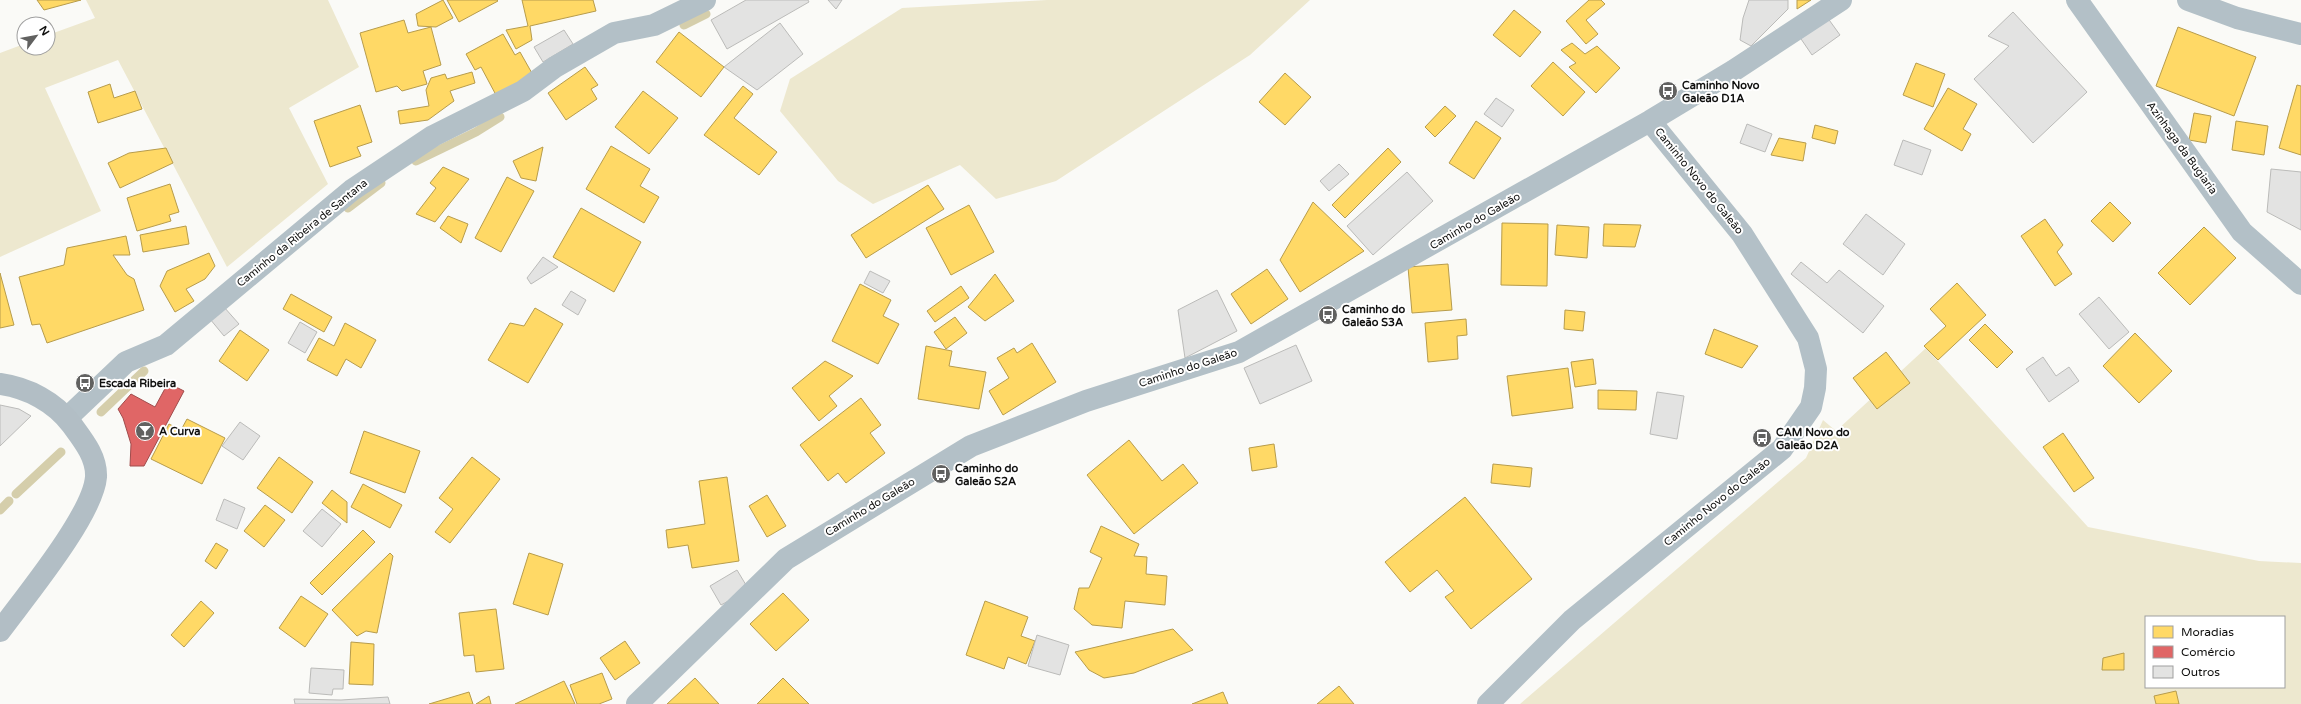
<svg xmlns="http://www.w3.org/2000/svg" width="2301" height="704" font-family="'Varela Round',sans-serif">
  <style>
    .green { fill: #ede8cf; fill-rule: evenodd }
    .homes { fill: #ffd966; stroke: #b79c4c }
    .shops { fill: #e06666; stroke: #a14c4c }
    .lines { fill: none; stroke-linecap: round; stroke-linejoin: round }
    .stream { stroke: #d5ceab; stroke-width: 9 }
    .building { fill: #e3e3e2; stroke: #bbbbb9 }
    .street { stroke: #b3c0c7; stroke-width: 22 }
    .secondary { stroke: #b2bec5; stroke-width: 22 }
    .labels { text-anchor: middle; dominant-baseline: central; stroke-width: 4; stroke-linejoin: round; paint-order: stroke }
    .poi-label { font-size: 11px; font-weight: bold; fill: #0f0f0e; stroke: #fff; text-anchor: start }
    .street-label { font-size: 11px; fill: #0f0f0e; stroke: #fff }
  </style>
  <rect width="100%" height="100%" fill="#fafaf7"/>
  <!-- green -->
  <path class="green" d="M 86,0 L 328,0 L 359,67 L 289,108 L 328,184 L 227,267 L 118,60 L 45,88 L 101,211 L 0,257 L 0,53 L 24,44 L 24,48 L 48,48 L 48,35 L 95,18 Z
    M 1047,0 L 1310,0 L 1250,55 L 1056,181 L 996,199 L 960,165 L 873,204 L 838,181 L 780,111 L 790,79 L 902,8 Z
    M 1926,348 L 2088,527 L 2259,561 L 2301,563 L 2301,704 L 1520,704 L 1806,458 L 1823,420 L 1836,431 ZM 2146,617 L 2284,617 L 2284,687 L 2146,687 Z"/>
  <!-- homes -->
  <path class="homes" d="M 37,0 L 81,0 L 44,10 Z
    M 443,0 L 453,18 L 436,27 L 418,26 L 416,14 Z
    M 447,0 L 497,0 L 498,1 L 459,22 Z
    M 522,0 L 593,0 L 596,11 L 530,26 L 532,40 L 516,49 L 506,30 L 528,26 Z
    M 1589,0 L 1601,0 L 1605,4 L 1586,20 L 1598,34 L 1586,44 L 1566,21 Z
    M 1797,0 L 1811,0 L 1797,9 Z
    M 1514,10 L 1541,32 L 1520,57 L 1493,35 Z
    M 404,20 L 408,33 L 431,27 L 441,65 L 423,71 L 427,84 L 402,91 L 397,86 L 376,92 L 360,33 Z
    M 2178,27 L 2256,57 L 2234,116 L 2156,86 Z
    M 679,32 L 724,67 L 701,97 L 656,62 Z
    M 503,34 L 515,55 L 520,52 L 533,75 L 496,95 L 481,67 L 475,70 L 466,54 Z
    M 1572,43 L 1585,54 L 1597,46 L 1620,68 L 1596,93 L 1569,67 L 1576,63 L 1561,50 Z
    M 1553,62 L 1585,92 L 1563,116 L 1531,86 Z
    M 1916,63 L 1945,74 L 1933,107 L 1903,95 Z
    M 585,67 L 598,85 L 591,89 L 597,99 L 566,120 L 548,93 Z
    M 472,72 L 475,83 L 450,91 L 454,101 L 428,120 L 400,124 L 398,111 L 429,106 L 426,90 L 431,78 L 445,74 L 447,79 Z
    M 1285,73 L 1311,97 L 1285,125 L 1259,102 Z
    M 110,84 L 114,98 L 135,91 L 142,109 L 98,123 L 88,92 Z
    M 2297,85 L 2301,86 L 2301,155 L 2279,148 Z
    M 743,86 L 753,94 L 734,118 L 777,152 L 759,175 L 704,135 Z
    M 1948,88 L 1977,104 L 1963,129 L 1971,134 L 1962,151 L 1924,129 Z
    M 643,91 L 678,118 L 649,154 L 615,127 Z
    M 360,105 L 372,142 L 357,147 L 361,156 L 330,167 L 314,121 Z
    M 1445,106 L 1456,116 L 1435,137 L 1425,127 Z
    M 2194,113 L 2211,116 L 2206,143 L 2189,140 Z
    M 1476,121 L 1501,138 L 1474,179 L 1449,163 Z
    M 2236,121 L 2268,126 L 2264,155 L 2232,150 Z
    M 1815,125 L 1838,131 L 1835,144 L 1812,138 Z
    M 1779,138 L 1806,143 L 1803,161 L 1771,155 Z
    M 611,146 L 650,169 L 640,186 L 659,197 L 644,223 L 586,189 Z
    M 543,147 L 536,181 L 521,178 L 513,161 Z
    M 166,148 L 173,163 L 120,188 L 108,163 L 129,153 Z
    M 1388,148 L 1401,162 L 1345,218 L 1332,205 Z
    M 443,167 L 469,179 L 435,222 L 416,214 L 436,188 L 430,183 Z
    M 507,177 L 534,191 L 501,252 L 475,238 Z
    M 170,184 L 179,212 L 169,215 L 171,221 L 137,231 L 127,198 Z
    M 928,185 L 944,209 L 866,258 L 851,235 Z
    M 1313,202 L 1364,251 L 1300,292 L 1280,260 Z
    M 2110,202 L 2131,223 L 2113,242 L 2091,221 Z
    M 969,205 L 994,252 L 951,275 L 926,228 Z
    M 581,208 L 641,242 L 614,292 L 553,257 Z
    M 448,216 L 468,224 L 461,243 L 440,228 Z
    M 2045,219 L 2063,245 L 2057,252 L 2072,274 L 2055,286 L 2021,236 Z
    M 1502,223 L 1548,224 L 1547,286 L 1501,285 Z
    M 1604,224 L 1641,225 L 1635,247 L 1603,246 Z
    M 1557,225 L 1589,227 L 1587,258 L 1555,255 Z
    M 186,226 L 189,244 L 143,252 L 140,235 Z
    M 2204,227 L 2236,258 L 2190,305 L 2158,273 Z
    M 126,236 L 130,255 L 113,255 L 127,275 L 134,279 L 144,310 L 47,343 L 40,324 L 32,325 L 19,277 L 64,265 L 67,248 Z
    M 209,253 L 215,266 L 205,279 L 186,289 L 194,301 L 175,312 L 160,286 L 167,271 Z
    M 1448,264 L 1452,310 L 1412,313 L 1408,267 Z
    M 1267,269 L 1288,299 L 1251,324 L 1231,294 Z
    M 0,273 L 14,325 L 0,328 Z
    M 995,274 L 1014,301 L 985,321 L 968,307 Z
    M 1957,283 L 1986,315 L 1938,360 L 1924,346 L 1946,326 L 1930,309 Z
    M 860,284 L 891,300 L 883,316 L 899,324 L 878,364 L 832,341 Z
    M 961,286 L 969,298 L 935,322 L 927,311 Z
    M 291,294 L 332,317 L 324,332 L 283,309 Z
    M 535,308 L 563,324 L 528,383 L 488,360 L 510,323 L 524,326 Z
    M 1565,310 L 1585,312 L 1583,331 L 1564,329 Z
    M 955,317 L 967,333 L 946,349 L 934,332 Z
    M 1466,319 L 1467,335 L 1457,336 L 1458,359 L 1428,362 L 1425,323 Z
    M 345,323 L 376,340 L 361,368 L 346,359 L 337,376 L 307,360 L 319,338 L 334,346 Z
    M 1985,324 L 2013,352 L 1997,368 L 1969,340 Z
    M 1714,329 L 1758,346 L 1742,368 L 1705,354 Z
    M 240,330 L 269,350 L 247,381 L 219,361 Z
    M 2135,333 L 2172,371 L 2139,403 L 2103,366 Z
    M 1032,343 L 1056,382 L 1003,415 L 989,391 L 1009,378 L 997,358 L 1014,348 L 1017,353 Z
    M 926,346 L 952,351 L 949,366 L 986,372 L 979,409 L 918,399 Z
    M 1886,352 L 1910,383 L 1877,409 L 1853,378 Z
    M 1593,359 L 1596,384 L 1575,387 L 1571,362 Z
    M 825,361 L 853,376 L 829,396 L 837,406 L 819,421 L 792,388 Z
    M 1568,368 L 1573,408 L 1512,416 L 1507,376 Z
    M 1598,390 L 1637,391 L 1636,410 L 1598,409 Z
    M 861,398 L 881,425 L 870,433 L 885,453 L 846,483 L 838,473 L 828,481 L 800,445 Z
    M 187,419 L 225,438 L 202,484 L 151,459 L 169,424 L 181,430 Z
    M 364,431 L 420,451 L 405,493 L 350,473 Z
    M 2063,433 L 2094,478 L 2074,492 L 2043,447 Z
    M 1129,440 L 1162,481 L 1183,464 L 1198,483 L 1134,534 L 1087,475 Z
    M 1274,444 L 1277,467 L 1252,471 L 1249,448 Z
    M 279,457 L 313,482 L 292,513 L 257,488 Z
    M 472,457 L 500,479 L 450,543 L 435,532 L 453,509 L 439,498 Z
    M 1493,464 L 1532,468 L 1530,487 L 1491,483 Z
    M 727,477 L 739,561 L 692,568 L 688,545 L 668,548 L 666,530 L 705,524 L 699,481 Z
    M 363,484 L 402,505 L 390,528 L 351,507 Z
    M 332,490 L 347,502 L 347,523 L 322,503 Z
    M 767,495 L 786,526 L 767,537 L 749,506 Z
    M 1465,497 L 1532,579 L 1471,629 L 1445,597 L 1454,591 L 1437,570 L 1410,592 L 1385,562 Z
    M 265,505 L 285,520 L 264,547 L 244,531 Z
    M 1101,526 L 1139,544 L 1134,556 L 1147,557 L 1146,574 L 1167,576 L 1165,605 L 1125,601 L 1122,628 L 1092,625 L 1074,609 L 1079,588 L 1089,588 L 1102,558 L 1090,552 Z
    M 363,530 L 375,542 L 322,595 L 310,583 Z
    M 216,543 L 228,550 L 216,569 L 205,561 Z
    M 390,553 L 393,556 L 377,633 L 366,631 L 357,636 L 332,610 Z
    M 529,553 L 563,564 L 548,615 L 513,604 Z
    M 783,593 L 809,620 L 776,651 L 750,624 Z
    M 301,596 L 328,614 L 305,647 L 279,628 Z
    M 201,601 L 214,613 L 184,647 L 171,635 Z
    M 985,601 L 1028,617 L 1021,636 L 1035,641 L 1026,664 L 1008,657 L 1004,669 L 966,655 Z
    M 496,609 L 504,669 L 476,672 L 474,655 L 464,656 L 459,613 Z
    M 1173,629 L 1193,650 L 1134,673 L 1104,678 L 1089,670 L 1075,652 Z
    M 625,641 L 640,663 L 615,680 L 600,658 Z
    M 351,642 L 374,644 L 373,685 L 349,684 Z
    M 2124,653 L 2124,670 L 2102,670 L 2103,658 Z
    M 602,673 L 612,699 L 599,704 L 577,704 L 570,685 Z
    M 695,678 L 719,704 L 667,704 Z
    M 783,678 L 809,704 L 757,704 Z
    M 564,681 L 575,704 L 515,704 Z
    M 1339,686 L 1354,704 L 1317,704 Z
    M 2176,691 L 2179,704 L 2156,704 L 2154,696 Z
    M 469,692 L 473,704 L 429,704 Z
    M 1223,692 L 1228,704 L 1192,704 Z
    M 489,696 L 491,704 L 476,704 Z"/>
  <!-- shops -->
  <path class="shops" d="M 168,383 L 184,391 L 144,466 L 130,466 L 131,444 L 123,418 L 118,409 L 131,394 L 155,407 Z"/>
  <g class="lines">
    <!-- stream -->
    <path class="stream" d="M 684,25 L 706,14
      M 416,161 L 476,132 L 500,117
      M 348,208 L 381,183
      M 101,412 L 144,371
      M 16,494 L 61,452
      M 0,510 L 9,501"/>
  </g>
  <!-- building -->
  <path class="building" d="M 746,0 L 808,0 L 809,2 L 727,49 L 711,20 Z
    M 828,0 L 842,0 L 836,9 Z
    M 1749,0 L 1788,0 L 1788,9 L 1751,46 L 1740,40 L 1743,18 Z
    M 2013,12 L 2087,92 L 2033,143 L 1974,79 L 2009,46 L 1988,36 Z
    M 1827,17 L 1840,35 L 1812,55 L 1799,36 Z
    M 780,23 L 803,54 L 757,90 L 724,67 Z
    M 564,30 L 573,44 L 543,62 L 534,47 Z
    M 1496,98 L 1514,110 L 1502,127 L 1484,114 Z
    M 1747,124 L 1772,134 L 1765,152 L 1740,143 Z
    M 1903,140 L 1931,150 L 1922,175 L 1894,165 Z
    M 1339,164 L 1349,174 L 1329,191 L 1320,181 Z
    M 2271,169 L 2301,172 L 2301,230 L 2267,212 Z
    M 1407,172 L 1433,201 L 1373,255 L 1347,226 Z
    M 1866,214 L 1905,244 L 1883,275 L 1843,244 Z
    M 543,257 L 558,267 L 531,284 L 527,278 Z
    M 1801,262 L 1827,283 L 1839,270 L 1884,306 L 1863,333 L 1791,274 Z
    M 870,271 L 890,281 L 883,293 L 864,283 Z
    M 1217,290 L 1237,331 L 1185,358 L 1178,310 Z
    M 571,291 L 586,300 L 578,315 L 562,305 Z
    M 2099,297 L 2129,332 L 2109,349 L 2079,314 Z
    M 224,307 L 239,324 L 224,336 L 210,319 Z
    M 300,322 L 317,332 L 305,353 L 288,343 Z
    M 1296,345 L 1312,381 L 1260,404 L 1244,368 Z
    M 2043,357 L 2056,376 L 2069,367 L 2079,381 L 2049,402 L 2026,369 Z
    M 1657,392 L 1684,396 L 1677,439 L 1650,434 Z
    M 0,405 L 19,409 L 31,416 L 0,446 Z
    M 240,422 L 260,436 L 243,460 L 222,446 Z
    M 224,499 L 245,508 L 237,529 L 216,520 Z
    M 322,509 L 341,524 L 322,547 L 303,531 Z
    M 737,570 L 749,590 L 721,605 L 710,586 Z
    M 1037,635 L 1069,645 L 1060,675 L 1028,666 Z
    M 311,668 L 344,670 L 343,689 L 333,689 L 332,695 L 309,693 Z
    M 388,697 L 390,704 L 295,704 L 294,699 L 341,700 Z"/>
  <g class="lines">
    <!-- street -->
    <path class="street" d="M 2077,0 L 2242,232 L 2301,284
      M 2188,0 L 2237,18 L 2301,34
      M 67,418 L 126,362 L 166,345 L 352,190 L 433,136 L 523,91 L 555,67 L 614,33 L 654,25 L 705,0
      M 637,704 L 786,559 L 971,446 L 1086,401 L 1239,352 L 1650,121 L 1733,71 L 1841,0
      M 1488,704 L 1572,620 L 1782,449 L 1811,407 L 1815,388 L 1816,369 L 1808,338 L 1742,234 L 1650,121"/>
    <!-- secondary -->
    <path class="secondary" d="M 0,384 C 28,388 55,402 72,425 C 83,440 97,457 96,477 C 93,515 25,597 0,631"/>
  </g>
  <!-- icons -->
  <defs>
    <symbol id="bus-disc" viewBox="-11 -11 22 22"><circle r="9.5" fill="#616160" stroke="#fff"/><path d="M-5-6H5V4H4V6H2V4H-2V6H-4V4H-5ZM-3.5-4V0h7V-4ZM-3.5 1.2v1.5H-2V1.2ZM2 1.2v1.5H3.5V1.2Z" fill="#fff"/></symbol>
    <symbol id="bar-disc" viewBox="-11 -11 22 22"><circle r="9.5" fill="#616160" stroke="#fff"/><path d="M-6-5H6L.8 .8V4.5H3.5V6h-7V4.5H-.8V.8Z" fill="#fff"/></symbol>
  </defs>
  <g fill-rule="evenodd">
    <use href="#bus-disc" x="1657" y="80" width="22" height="22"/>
    <use href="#bus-disc" x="1317" y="304" width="22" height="22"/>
    <use href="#bus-disc" x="74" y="372" width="22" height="22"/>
    <use href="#bar-disc" x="134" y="420" width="22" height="22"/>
    <use href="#bus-disc" x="1751" y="427" width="22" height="22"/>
    <use href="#bus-disc" x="930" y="463" width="22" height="22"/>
  </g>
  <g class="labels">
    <!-- poi labels -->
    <g class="poi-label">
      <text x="1682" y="85">Caminho Novo<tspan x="1682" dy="13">Galeão D1A</tspan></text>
      <text x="1342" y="309">Caminho do<tspan x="1342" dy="13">Galeão S3A</tspan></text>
      <text x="99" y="383">Escada Ribeira</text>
      <text x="159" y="431">A Curva</text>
      <text x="1776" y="432">CAM Novo do<tspan x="1776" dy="13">Galeão D2A</tspan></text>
      <text x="955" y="468">Caminho do<tspan x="955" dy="13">Galeão S2A</tspan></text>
    </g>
    <!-- street labels -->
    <g class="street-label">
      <text transform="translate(2182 148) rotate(54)">Azinhaga da Bugiaria</text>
      <text transform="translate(1699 181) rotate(51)">Caminho Novo do Galeão</text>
      <text transform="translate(1475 221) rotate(-30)">Caminho do Galeão</text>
      <text transform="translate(302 233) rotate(-39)">Caminho da Ribeira de Santana</text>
      <text transform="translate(1188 368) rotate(-18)">Caminho do Galeão</text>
      <text transform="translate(1717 502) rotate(-39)">Caminho Novo do Galeão</text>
      <text transform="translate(870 507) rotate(-31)">Caminho do Galeão</text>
    </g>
  </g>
  <!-- legend -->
  <rect x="2145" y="616" width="140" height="72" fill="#ffffff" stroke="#9f9f9f"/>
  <rect x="2153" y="626" width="20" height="12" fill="#ffd966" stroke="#9f9f9f"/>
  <text x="2181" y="636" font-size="12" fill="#0f0f0e">Moradias</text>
  <rect x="2153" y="646" width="20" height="12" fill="#e06666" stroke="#9f9f9f"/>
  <text x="2181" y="656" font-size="12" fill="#0f0f0e">Comércio</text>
  <rect x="2153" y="666" width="20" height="12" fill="#e3e3e2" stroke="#9f9f9f"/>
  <text x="2181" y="676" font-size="12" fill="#0f0f0e">Outros</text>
  <!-- north arrow -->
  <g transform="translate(36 36) rotate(58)"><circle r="19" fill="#ffffff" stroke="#9f9f9f"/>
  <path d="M0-3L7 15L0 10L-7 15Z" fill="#616160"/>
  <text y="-6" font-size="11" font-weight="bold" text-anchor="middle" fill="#0f0f0e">N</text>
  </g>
</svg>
